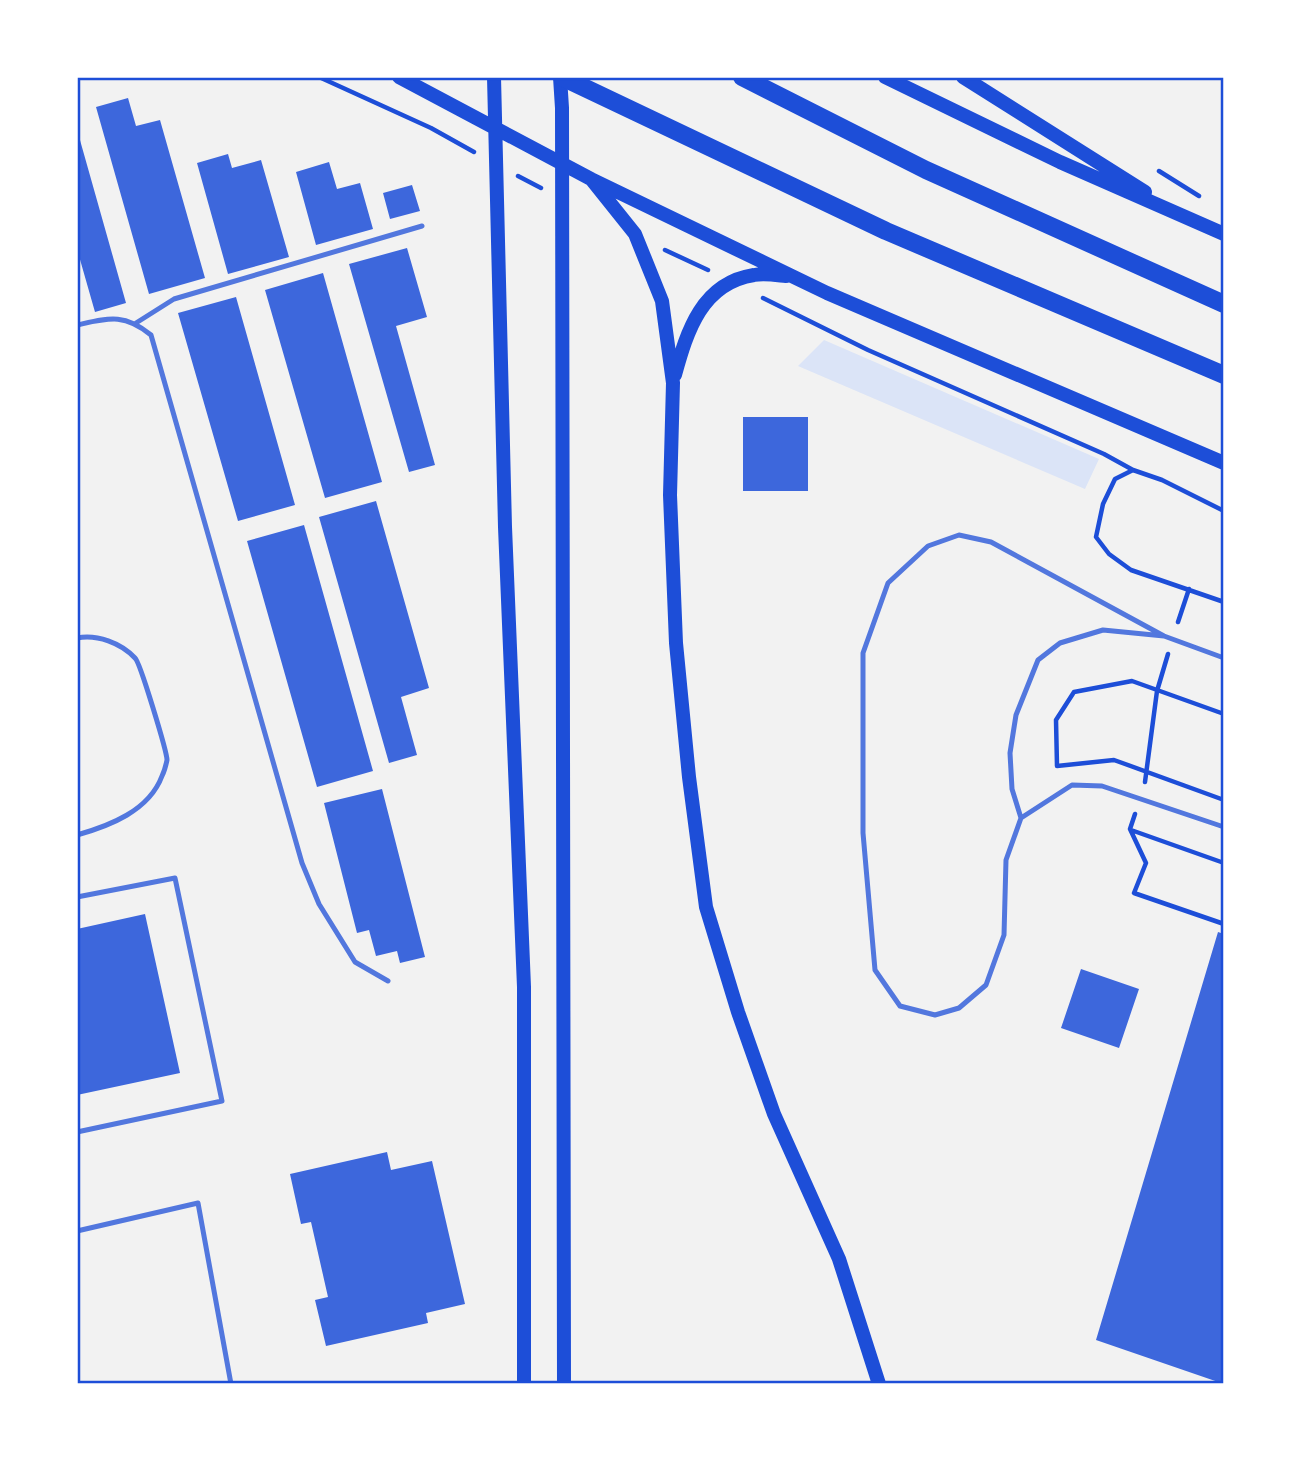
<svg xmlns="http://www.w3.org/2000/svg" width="1301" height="1461" font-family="'DM Sans',sans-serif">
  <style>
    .green { fill: #dbe4f7 }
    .building { fill: #3d67dc }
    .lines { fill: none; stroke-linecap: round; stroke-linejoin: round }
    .path { stroke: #1d4ed8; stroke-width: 4.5 }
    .service { stroke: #5277de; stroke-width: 5 }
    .secondary { stroke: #1d4ed8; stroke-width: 14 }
    .primary { stroke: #1d4ed8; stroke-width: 18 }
    .neatline { fill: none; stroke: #1d4ed8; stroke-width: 2.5 }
  </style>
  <rect width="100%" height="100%" fill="#f2f2f2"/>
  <!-- green -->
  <path class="green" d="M 824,340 L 1099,459 L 1085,489 L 798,366 Z"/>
  <!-- building -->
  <path class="building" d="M 128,98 L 136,126 L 160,120 L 205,278 L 149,294 L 96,107 Z
    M 78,133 L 126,303 L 95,312 L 77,249 Z
    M 228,154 L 232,168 L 261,160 L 289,257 L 228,274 L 197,163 Z
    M 329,162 L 337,189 L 360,183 L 373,229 L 316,245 L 296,172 Z
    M 412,185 L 420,211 L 390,219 L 383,193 Z
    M 407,248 L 427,317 L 396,326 L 435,465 L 409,472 L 349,264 Z
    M 323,273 L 382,482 L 325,498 L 265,290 Z
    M 236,297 L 295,505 L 238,521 L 178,313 Z
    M 743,417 L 808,417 L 808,491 L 743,491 Z
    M 376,501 L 429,688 L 401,697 L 417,755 L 389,763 L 319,517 Z
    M 304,525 L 373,771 L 317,787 L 247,541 Z
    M 382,789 L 425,957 L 400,963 L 397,951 L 376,956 L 369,930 L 357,933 L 324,803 Z
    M 145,914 L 180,1073 L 77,1095 L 77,929 Z
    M 1218,932 L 1224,934 L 1224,1384 L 1096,1340 Z
    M 1081,969 L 1139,989 L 1119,1048 L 1061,1028 Z
    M 387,1152 L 391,1170 L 432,1161 L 465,1304 L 426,1313 L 428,1323 L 326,1346 L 315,1300 L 328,1297 L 311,1222 L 301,1224 L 290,1174 Z"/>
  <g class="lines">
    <!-- path -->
    <path class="path" d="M 319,77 L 431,128 L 474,152
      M 1159,171 L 1199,196
      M 518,176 L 541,188
      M 665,250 L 708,270
      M 763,298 L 868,350 L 1104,454 L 1133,470
      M 1224,511 L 1162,480 L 1133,470 L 1115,479 L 1103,504 L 1096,537 L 1109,554 L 1131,570 L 1224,602
      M 1178,622 L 1189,589
      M 1224,714 L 1132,681 L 1074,692 L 1056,720 L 1057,766 L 1114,760 L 1224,800
      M 1145,782 L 1157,691 L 1168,654
      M 1135,814 L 1130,829 L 1146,863 L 1134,893 L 1224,924
      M 1131,830 L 1224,863"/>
    <!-- service -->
    <path class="service" d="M 136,323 L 174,299 L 422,226
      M 77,325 C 109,318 124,313 151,335 L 302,863 L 319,904 L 355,962 L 388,981
      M 1164,636 L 1103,630 L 1060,643 L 1038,660 L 1016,715 L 1010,753 L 1012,789 L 1021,818 L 1006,860 L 1004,935 L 986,985 L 959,1008 L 935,1015 L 900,1006 L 875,970 L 863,833 L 863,653 L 888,583 L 928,546 L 959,535 L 991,542 L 1164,636 L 1224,658
      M 77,638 C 97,634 121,643 135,658 C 140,662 167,752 167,760 C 166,765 164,772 162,776 C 149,811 109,826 77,835
      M 1021,818 L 1072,785 L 1102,786 L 1224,827
      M 77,897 L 175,878 L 222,1101 L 77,1132
      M 77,1231 L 198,1203 L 231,1384"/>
    <!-- secondary -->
    <path class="secondary" d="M 399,77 L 591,179 L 827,293 L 1224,463
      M 494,77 L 505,527 L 524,987 L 524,1384
      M 560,77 L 562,108 L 564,1384
      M 885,77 L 1060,162 L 1224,234
      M 963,77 L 1145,192
      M 591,179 L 635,234 L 662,301 L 673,383 L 670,495 L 676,643 L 689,777 L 706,907 L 738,1012 L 774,1114 L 839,1259 L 879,1384
      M 675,375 C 687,331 702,283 754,275 C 764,273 776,275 786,276"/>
    <!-- primary -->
    <path class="primary" d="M 562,77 L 886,231 L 1224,375
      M 742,77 L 926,170 L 1224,304"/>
  </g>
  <!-- border -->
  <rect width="1301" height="1461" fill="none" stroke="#ffffff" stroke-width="158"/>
  <rect x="79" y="79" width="1143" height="1303" class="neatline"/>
</svg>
